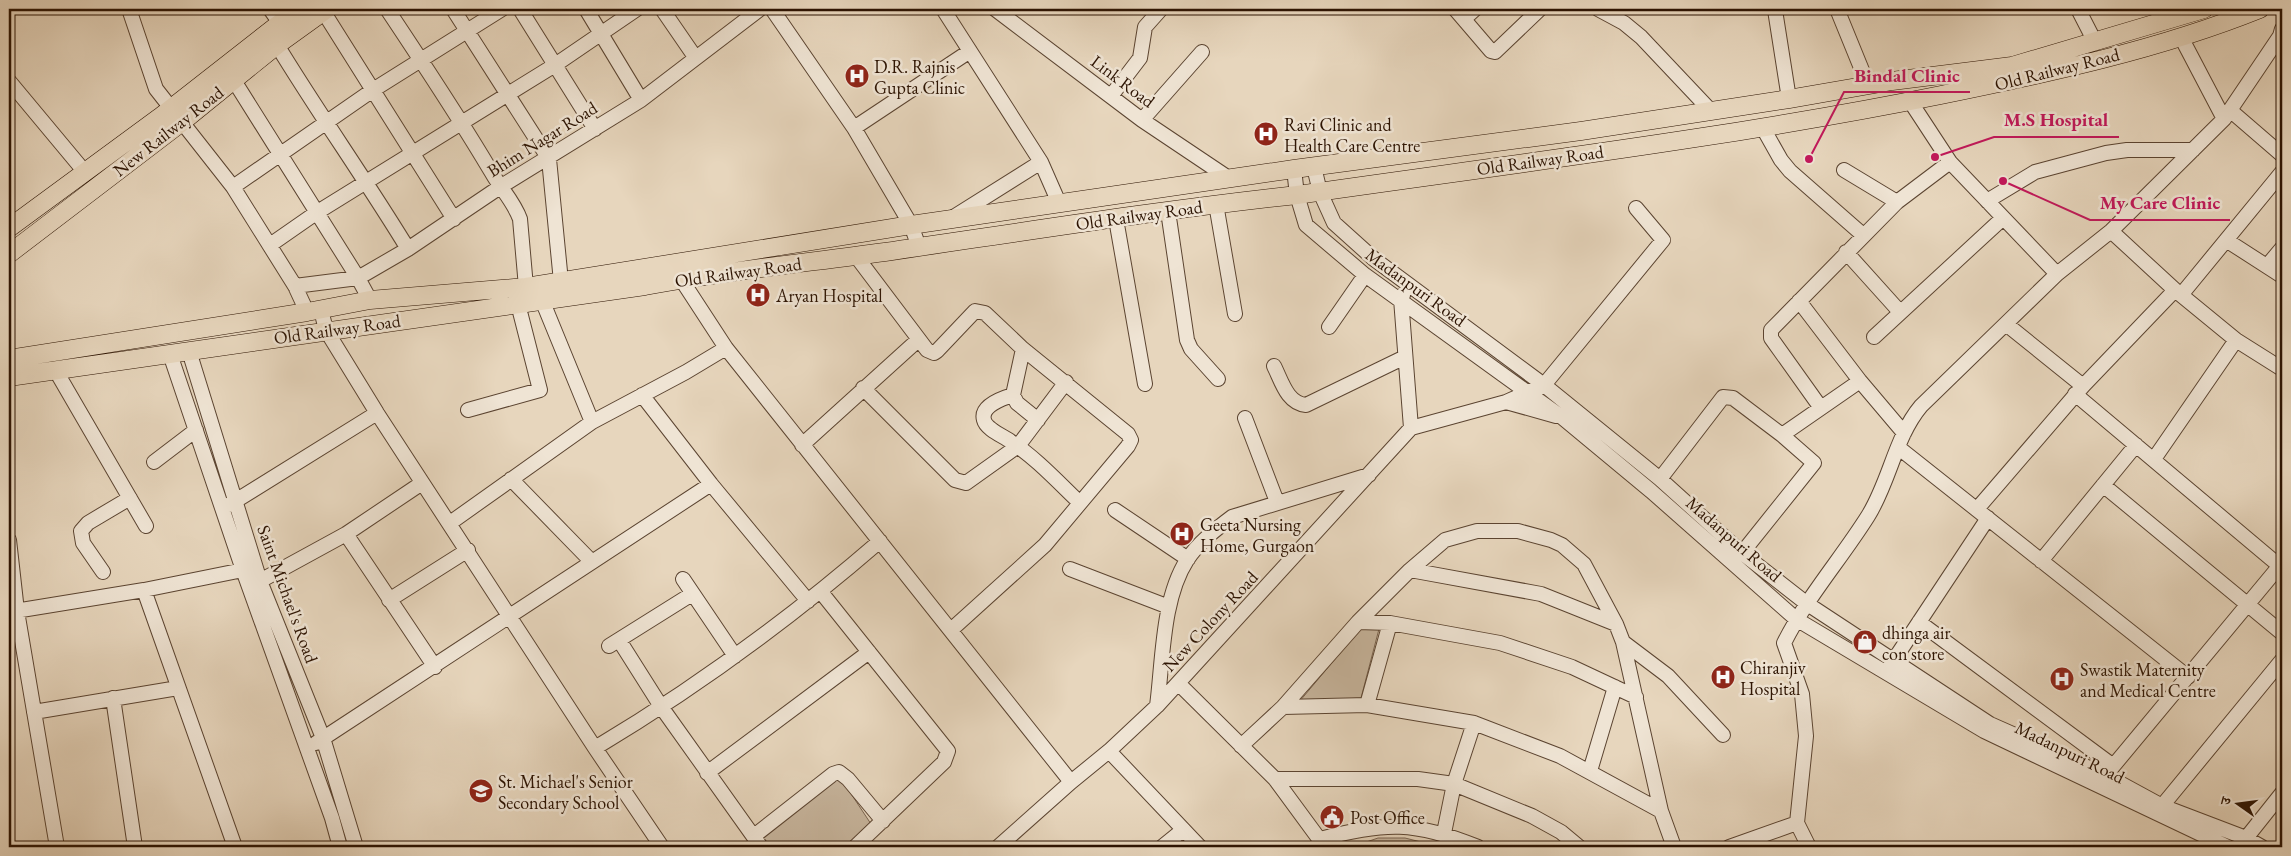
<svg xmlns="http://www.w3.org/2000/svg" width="2291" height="856" font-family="'EB Garamond','Noto Serif Devanagari',serif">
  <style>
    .green { fill: #c7b59d; stroke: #7a6450 }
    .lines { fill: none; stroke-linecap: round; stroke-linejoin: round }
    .minor-casing { stroke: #5b4431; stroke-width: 16 }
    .major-casing { stroke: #2c1302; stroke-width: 19 }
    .minor { stroke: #efe4d4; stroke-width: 14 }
    .major { stroke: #e7d6bd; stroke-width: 18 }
    .labels { text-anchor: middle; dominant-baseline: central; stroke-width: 5; stroke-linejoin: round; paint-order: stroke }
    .poi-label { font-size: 18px; fill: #2c1302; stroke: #efe4d4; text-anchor: start }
    .street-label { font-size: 18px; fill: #2c1302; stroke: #efe4d4 }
    .leader { fill: none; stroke: #c2185b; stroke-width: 2 }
    .callout-dot { fill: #c2185b; stroke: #efe4d4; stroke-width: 2 }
    .callout-label { font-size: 19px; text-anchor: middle; font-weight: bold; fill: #c2185b; stroke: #efe4d4; stroke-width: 5; stroke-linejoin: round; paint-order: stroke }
  </style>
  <rect width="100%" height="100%" fill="#e7d6bd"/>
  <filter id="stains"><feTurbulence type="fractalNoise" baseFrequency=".004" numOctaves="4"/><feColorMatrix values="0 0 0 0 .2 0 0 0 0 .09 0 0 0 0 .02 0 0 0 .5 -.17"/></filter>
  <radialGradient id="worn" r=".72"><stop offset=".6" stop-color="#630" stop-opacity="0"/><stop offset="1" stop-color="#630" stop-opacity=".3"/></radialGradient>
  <!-- green -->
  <path class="green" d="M 1362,627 L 1379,629 L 1361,698 L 1299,702 Z
    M 840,777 L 871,824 L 846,847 L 765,847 L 760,840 Z
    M 1378,838 L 1405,838 L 1441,847 L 1352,847 Z"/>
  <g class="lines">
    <defs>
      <path id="minor" d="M 129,9 L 156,89 L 233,187 L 295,286 L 307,312
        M 270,9 L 280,23
        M 387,9 C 423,63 459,117 492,173 C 501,189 514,202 520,219 L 526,287
        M 453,9 L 549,159 L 562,292
        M 520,9 L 595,129
        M 586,9 L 641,100
        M 662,9 L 695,57
        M 772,9 L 854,128 L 911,225 L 919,247
        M 943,9 L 1041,162 L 1059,203
        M 995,9 L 1142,120 L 1230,179
        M 1455,9 L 1491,51 L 1495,52 L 1540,9
        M 1598,9 L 1624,23 L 1641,37 L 1710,110
        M 1837,9 L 1868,85
        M 2078,9 L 2095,42
        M 1775,10 L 1789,99
        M 323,11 L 454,219
        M 1464,19 L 1475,9
        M 2181,37 L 2224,119
        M 277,45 C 319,114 366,180 408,249
        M 233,79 L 358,278 L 370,300
        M 9,81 L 84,171
        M 1111,96 L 1140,58 L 1145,27 L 1161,9
        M 1910,101 L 1950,162 L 2057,274
        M 2231,111 L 2282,155
        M 1142,120 L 1202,52
        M 854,128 L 970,51
        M 1763,128 L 1781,160 L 1790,171 L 1863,235
        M 1314,167 L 1320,192 L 1334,223 L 1374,259 L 1544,385 L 1660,479 L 1742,553 L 1806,603 L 1990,724 L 2105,775 L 2162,806 L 2246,838 L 2262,847
        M 1294,169 L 1297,195 L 1306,225 L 1365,275 L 1563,418 L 1651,491 L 1796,619 L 1984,731 L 2228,847
        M 1844,170 L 1897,202
        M 233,187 L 373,90 L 502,9
        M 1987,201 L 2035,172 L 2106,153 L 2127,150 L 2193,150
        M 1216,204 L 1235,314
        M 1168,211 L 1187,340 L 1191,349 L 1218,379
        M 952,218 L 1041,162
        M 1116,219 L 1145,384
        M 2111,231 L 2175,290 L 2236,340 L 2282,369
        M 2226,240 L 2282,276
        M 270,245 L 316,213 L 555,65 L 637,9
        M 1846,252 L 1900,312
        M 856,256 L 927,350 L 934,353 L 937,351 L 975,311 L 985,313 L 1023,349 L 1128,434 L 1131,440 L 1128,446 L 1045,545 L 951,630
        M 2267,266 L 2282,248
        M 681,279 L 726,348 L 1071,782
        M 295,286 L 358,278 L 408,249 L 500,187 L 641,100 L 760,9
        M 1403,295 L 1401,299 L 1411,428
        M 2181,295 L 2282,172
        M 542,300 L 592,422
        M 1799,301 L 1860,381 L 1904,433
        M 321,310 L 326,330 L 377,413 L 595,748 L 662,847
        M 2006,324 L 2083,386
        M 1329,327 L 1365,275
        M 1874,337 L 2003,218
        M 1023,349 L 1013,395 L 1017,403 L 1038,420
        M 189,351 L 260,581 L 323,738 L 356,847
        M 170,354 L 243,570 L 332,818 L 340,847
        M 1274,366 C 1282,382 1287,403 1306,405 L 1405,357
        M 56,371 L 146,526
        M 863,388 L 955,480 L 966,483 L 1018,446 L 1066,382
        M 2075,394 L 2282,568
        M 642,395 L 711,484 L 808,601
        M 1013,395 C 1003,398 980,406 984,420 C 986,429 1003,436 1010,441 C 1036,458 1058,482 1080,503
        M 1506,402 L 1556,416
        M 1821,408 L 1771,338 L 1771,330 L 1897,202 L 1950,162
        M 468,410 L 540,390 L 518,304
        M 1245,418 L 1277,502
        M 1782,435 L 1860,381
        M 802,445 L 918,340
        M 1899,448 L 2188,677
        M 2154,459 L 2236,340
        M 154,462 L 196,430
        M 511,479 L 591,561
        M 1660,479 L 1723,397 L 1733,398 L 1782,435 L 1814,463 L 1742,553
        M 2103,485 L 2282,633
        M 229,505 L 377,413
        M 1977,509 L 2083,386 L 2175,290
        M 1115,510 L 1188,559
        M 450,523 L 592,422 L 686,372 L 726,348
        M 346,534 L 435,667
        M 9,540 L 17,611 L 57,847
        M 2041,561 L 2136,445
        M 1070,569 L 1169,607
        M 1410,570 L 1541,594 L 1616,624
        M 103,572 L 83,543 L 81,531 L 88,523 L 130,498
        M 683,579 L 735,656
        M 260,581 L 346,534 L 422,483
        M 144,590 L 235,847
        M 821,592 L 948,751 L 944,762 L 855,847
        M 389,600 L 468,550
        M 9,612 L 144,590 L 243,570
        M 1358,622 L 1390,623 L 1500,643 L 1572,667 L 1636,697
        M 1919,622 L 2112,765
        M 619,640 L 662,708 L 761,847
        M 1623,642 L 1668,676 L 1723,735
        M 609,646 L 692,594
        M 1888,669 L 1988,518
        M 1178,683 L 1275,779 L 1325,847
        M 113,698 L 135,847
        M 1367,705 L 1390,623
        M 1157,706 C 1163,660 1162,599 1187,560 C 1198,543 1216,529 1232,517 L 1369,475
        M 1283,707 L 1358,622 L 1410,570 L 1445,540 L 1477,531 L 1518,531 L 1551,540 L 1562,545 L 1584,564 L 1616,624 L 1623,642 L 1661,811 L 1674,847
        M 34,712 L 178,688
        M 316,743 L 711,484
        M 1241,746 L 1283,707 L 1367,705 L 1474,723 L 1560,756 L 1661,811
        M 595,748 C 696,688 791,618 880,541
        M 1109,751 L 1200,847
        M 1590,771 L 1615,687
        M 707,773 L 869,652
        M 1275,779 L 1418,779 L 1454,784 L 1532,816 L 1561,832 L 1579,847
        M 2100,782 L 2282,563
        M 2159,813 L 2162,806 L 2282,660
        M 1797,823 L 1806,736 L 1802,694 L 1784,643 C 1807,597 1841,559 1868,516 C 1890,481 1895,437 1921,406 L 2057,274 L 2111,231 L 2224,119 L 2280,36 L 2282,29
        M 1797,823 L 1809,847
        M 1444,833 L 1454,784 L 1474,723
        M 754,836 L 833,774 L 839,772 L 848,779 L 883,821
        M 1320,839 C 1385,822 1415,821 1478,847
        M 998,847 L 1071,782 L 1109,751 L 1157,706 L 1411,428 L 1506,402 L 1544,385 L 1663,240 L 1636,208
        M 1162,847 L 1183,830
        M 1729,847 L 1797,823
        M 2239,847 L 2282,793"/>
      <path id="major" d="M 9,228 L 160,117 L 298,9
        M 9,254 L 182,122 L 277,45 L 327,9
        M 9,359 L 307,312 L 370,300 L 526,287 L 911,225 L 1294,169 L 1581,131 L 1789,99 L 1892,81 L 2012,66 L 2204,9
        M 9,377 L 645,286 C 724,271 805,263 885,252 C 1022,232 1159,210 1297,195 C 1512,164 1728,138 1941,95 C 2049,73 2158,50 2260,9"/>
    </defs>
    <!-- minor casing -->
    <use href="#minor" class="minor-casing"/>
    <!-- major casing -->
    <use href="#major" class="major-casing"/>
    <!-- minor -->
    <use href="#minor" class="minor"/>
    <!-- major -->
    <use href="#major" class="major"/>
  </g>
  <!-- icons -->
  <defs>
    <symbol id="hospital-disc" viewBox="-11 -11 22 22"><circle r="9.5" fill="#8f2418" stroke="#efe4d4"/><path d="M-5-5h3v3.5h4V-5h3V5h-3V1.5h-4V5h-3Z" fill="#fff"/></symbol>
    <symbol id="shop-disc" viewBox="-11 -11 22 22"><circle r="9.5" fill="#8f2418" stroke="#efe4d4"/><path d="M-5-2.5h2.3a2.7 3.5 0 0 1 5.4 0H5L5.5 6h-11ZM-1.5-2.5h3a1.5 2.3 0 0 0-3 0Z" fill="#fff"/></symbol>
    <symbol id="school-disc" viewBox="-11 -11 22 22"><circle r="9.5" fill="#8f2418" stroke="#efe4d4"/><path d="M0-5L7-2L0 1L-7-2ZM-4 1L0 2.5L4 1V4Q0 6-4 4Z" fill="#fff"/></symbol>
    <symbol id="civic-disc" viewBox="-11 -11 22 22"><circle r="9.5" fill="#8f2418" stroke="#efe4d4"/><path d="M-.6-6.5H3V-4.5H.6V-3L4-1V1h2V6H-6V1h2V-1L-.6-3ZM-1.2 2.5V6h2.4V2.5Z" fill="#fff"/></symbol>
  </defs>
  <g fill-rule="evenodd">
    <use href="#hospital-disc" x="843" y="62" width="28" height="28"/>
    <use href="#hospital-disc" x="1252" y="120" width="28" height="28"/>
    <use href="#hospital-disc" x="744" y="281" width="28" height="28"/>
    <use href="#hospital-disc" x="1168" y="520" width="28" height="28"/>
    <use href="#shop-disc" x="1851" y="628" width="28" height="28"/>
    <use href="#hospital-disc" x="1709" y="663" width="28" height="28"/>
    <use href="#hospital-disc" x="2048" y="665" width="28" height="28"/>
    <use href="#school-disc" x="467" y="777" width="28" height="28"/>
    <use href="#civic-disc" x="1318" y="803" width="28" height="28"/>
  </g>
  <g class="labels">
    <!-- poi labels -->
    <g class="poi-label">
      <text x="874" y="66">D.R. Rajnis<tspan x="874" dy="21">Gupta Clinic</tspan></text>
      <text x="1284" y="124">Ravi Clinic and<tspan x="1284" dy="21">Health Care Centre</tspan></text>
      <text x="776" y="295">Aryan Hospital</text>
      <text x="1200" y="524">Geeta Nursing<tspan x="1200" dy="21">Home, Gurgaon</tspan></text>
      <text x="1882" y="632">dhinga air<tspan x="1882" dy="21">con store</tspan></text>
      <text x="1740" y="667">Chiranjiv<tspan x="1740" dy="21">Hospital</tspan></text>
      <text x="2080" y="669">Swastik Maternity<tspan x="2080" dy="21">and Medical Centre</tspan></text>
      <text x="498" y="781">St. Michael's Senior<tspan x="498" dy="21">Secondary School</tspan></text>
      <text x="1350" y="817">Post Office</text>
    </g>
    <!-- street labels -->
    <g class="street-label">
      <text transform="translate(2057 69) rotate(-14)">Old Railway Road</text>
      <text transform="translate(1123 81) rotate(37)">Link Road</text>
      <text transform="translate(168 131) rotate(-38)">New Railway Road</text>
      <text transform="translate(542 139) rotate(-32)">Bhim Nagar Road</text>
      <text transform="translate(1540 160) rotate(-8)">Old Railway Road</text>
      <text transform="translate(1139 215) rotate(-8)">Old Railway Road</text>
      <text transform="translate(738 272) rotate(-8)">Old Railway Road</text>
      <text transform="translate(1416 287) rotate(36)">Madanpuri Road</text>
      <text transform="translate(337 329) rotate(-8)">Old Railway Road</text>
      <text transform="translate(1734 539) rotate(41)">Madanpuri Road</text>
      <text transform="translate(288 594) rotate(70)">Saint Michael's Road</text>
      <text transform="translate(1210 621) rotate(-47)">New Colony Road</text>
      <text transform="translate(2070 752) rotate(26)">Madanpuri Road</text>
    </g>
  </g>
  <!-- callouts -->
  <path class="leader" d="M1809 159L1844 92H1970M1935 157L1994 137H2119M2003 181L2090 220H2230"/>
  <g class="callout-dot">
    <circle cx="1809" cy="159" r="5"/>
    <circle cx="1935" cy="157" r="5"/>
    <circle cx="2003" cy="181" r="5"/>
  </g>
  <g class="callout-label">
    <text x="1907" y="82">Bindal Clinic</text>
    <text x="2056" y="126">M.S Hospital</text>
    <text x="2160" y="209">My Care Clinic</text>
  </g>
  <!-- margin -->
  <rect width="2291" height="856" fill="none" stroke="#e7d6bd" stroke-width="30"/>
  <rect x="10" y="10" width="2271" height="836" fill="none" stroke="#2c1302" stroke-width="2.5"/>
  <rect x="15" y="15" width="2261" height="826" fill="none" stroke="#2c1302"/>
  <!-- north arrow -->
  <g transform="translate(2238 804) rotate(284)" stroke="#efe4d4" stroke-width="4" paint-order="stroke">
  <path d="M0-4L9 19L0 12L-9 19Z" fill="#2c1302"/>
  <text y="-8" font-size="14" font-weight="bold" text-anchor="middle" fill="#2c1302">उ</text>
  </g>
  <rect width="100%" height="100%" filter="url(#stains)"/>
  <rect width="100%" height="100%" fill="url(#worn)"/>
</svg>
